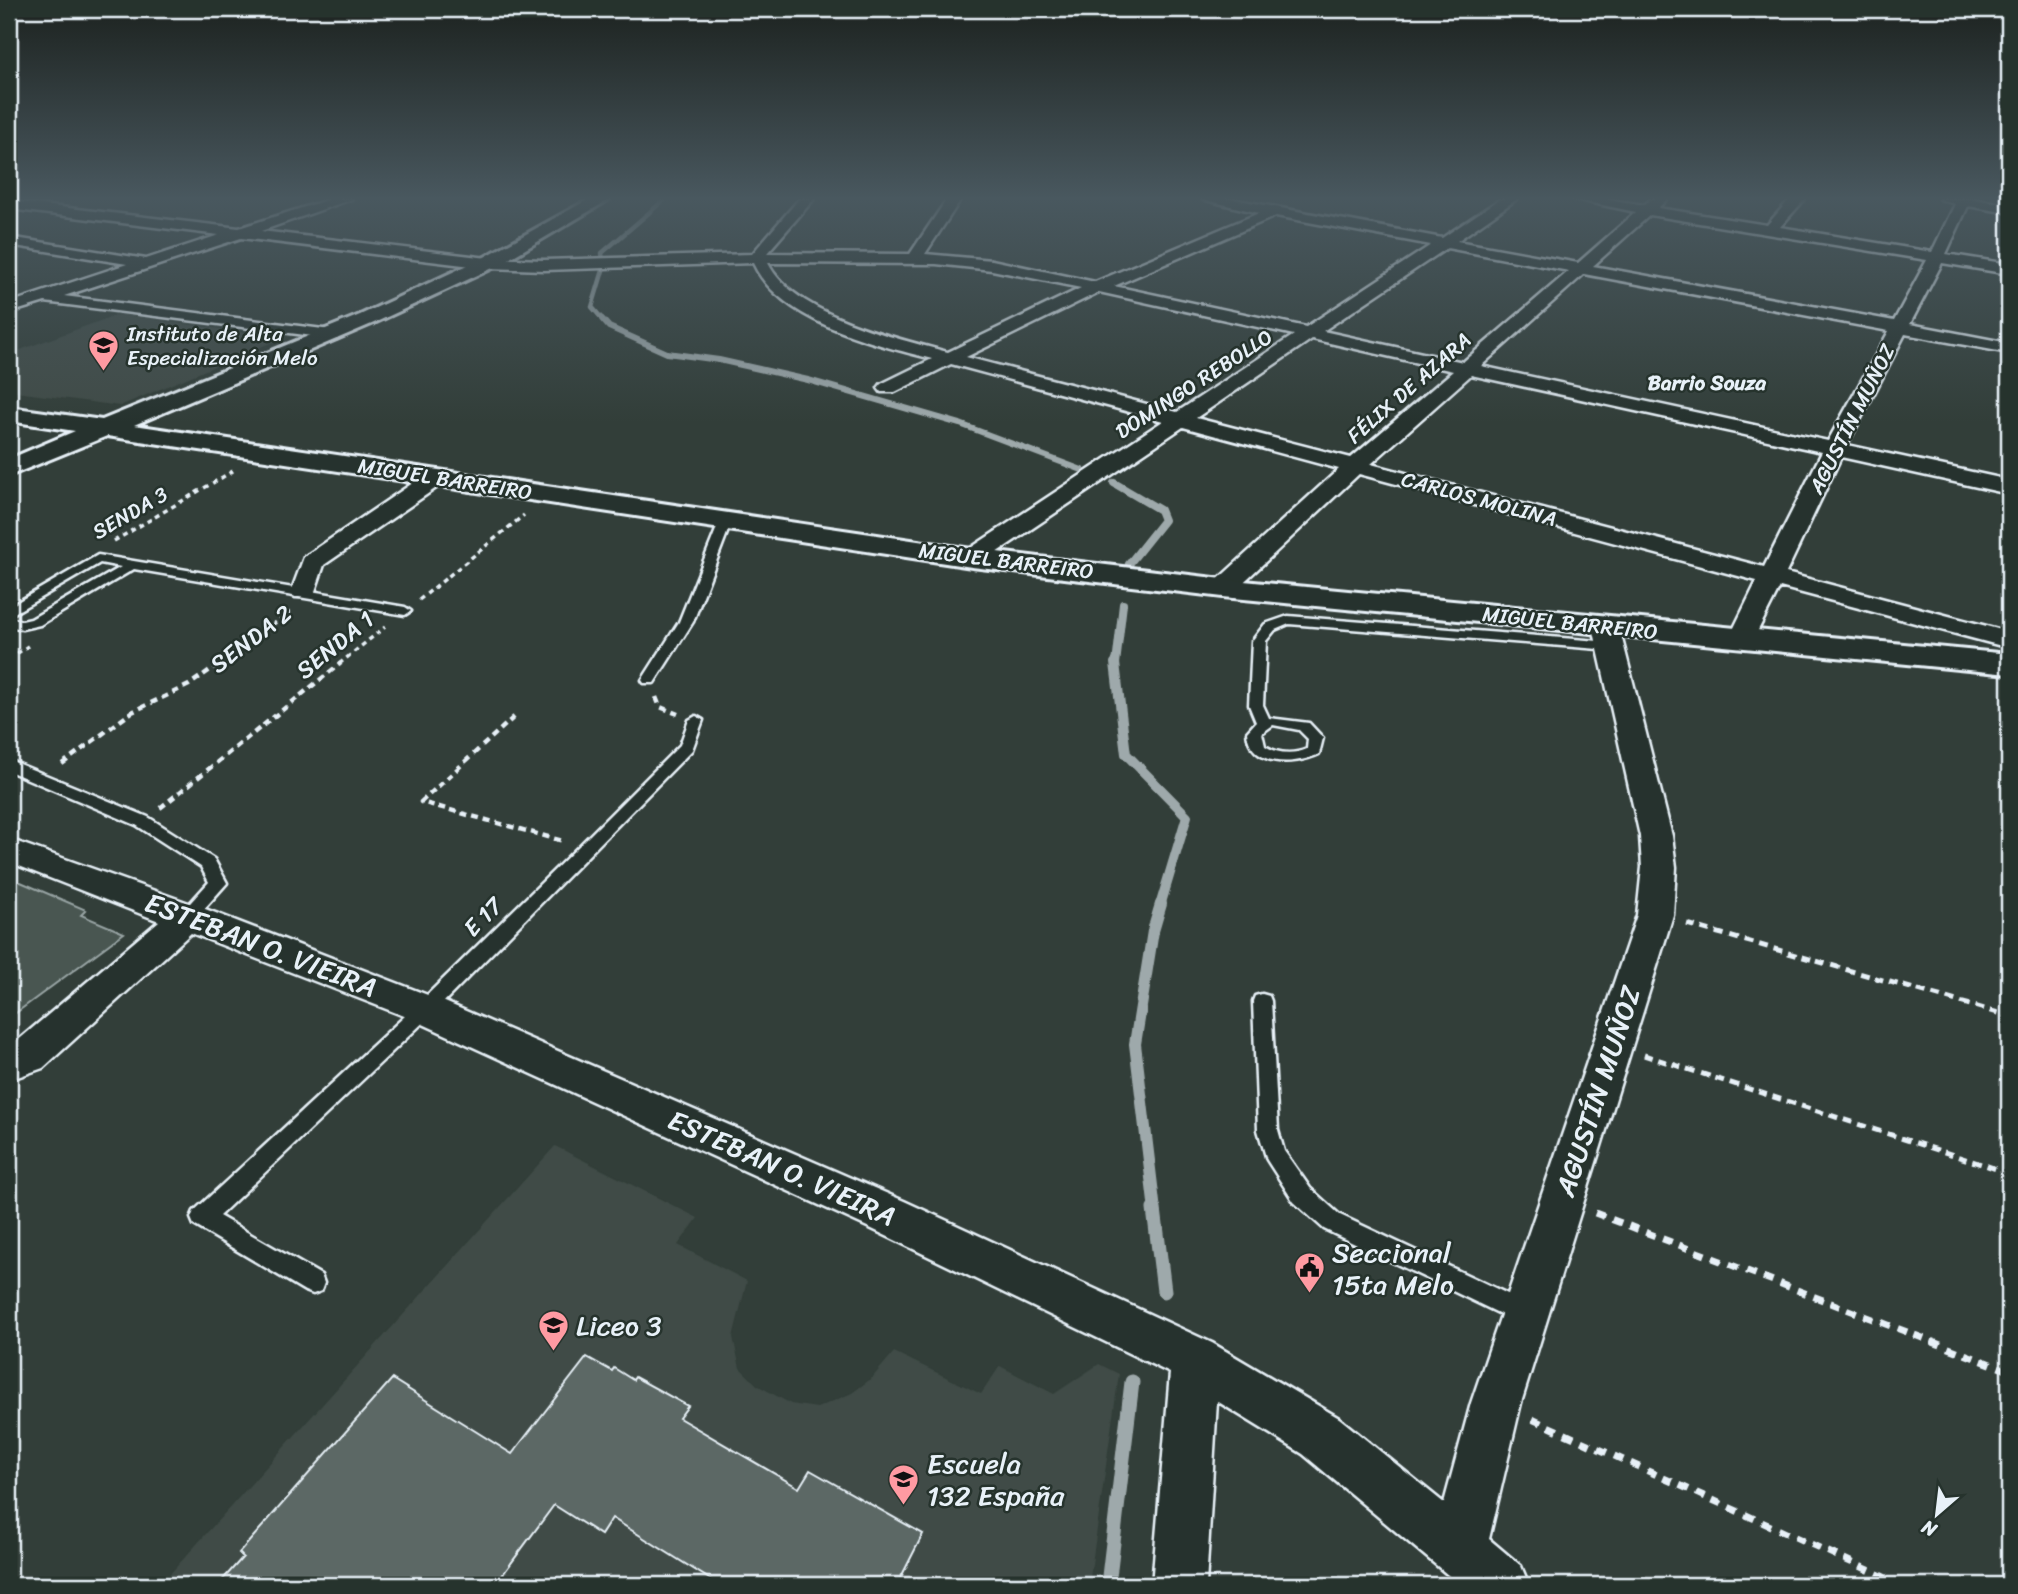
<svg xmlns="http://www.w3.org/2000/svg" width="2018" height="1594" font-family="Sriracha,sans-serif">
  <style>
    .built { fill: #3f4b46 }
    .green { fill: #495651; stroke: #98a4a4; stroke-width: 2 }
    .lines { fill: none; stroke-linecap: round; stroke-linejoin: round }
    .stream-far5 { stroke: #9ea9ab; stroke-width: 4.5 }
    .stream-far4 { stroke: #9ea9ab; stroke-width: 6 }
    .stream-far3 { stroke: #9ea9ab; stroke-width: 8 }
    .stream-far2 { stroke: #9ea9ab; stroke-width: 10 }
    .stream-far1 { stroke: #9ea9ab; stroke-width: 12 }
    .stream { stroke: #9ea9ab; stroke-width: 15 }
    .building { fill: #5c6865; stroke: #e8f1f8; stroke-width: 2 }
    .service-casing { stroke: #e8f1f8; stroke-width: 5 }
    .minor-casing { stroke: #e8f1f8; stroke-width: 5 }
    .tertiary-casing { stroke: #e8f1f8; stroke-width: 6 }
    .path-far4 { stroke: #e8f1f8; stroke-width: 2.5; stroke-dasharray: 4.5 3.5; stroke-linecap: butt }
    .path-far3 { stroke: #e8f1f8; stroke-width: 3.5; stroke-dasharray: 5 4.5; stroke-linecap: butt }
    .path-far2 { stroke: #e8f1f8; stroke-width: 4.5; stroke-dasharray: 7 5; stroke-linecap: butt }
    .path-far1 { stroke: #e8f1f8; stroke-width: 5; stroke-dasharray: 9 6; stroke-linecap: butt }
    .path { stroke: #e8f1f8; stroke-width: 7; stroke-dasharray: 10 8; stroke-linecap: butt }
    .service { fill: #26332d; fill-rule: evenodd }
    .minor { fill: #26332d; fill-rule: evenodd }
    .tertiary { fill: #26332d; fill-rule: evenodd }
    .labels { text-anchor: middle; dominant-baseline: central; stroke-width: 5; stroke-linejoin: round; paint-order: stroke }
    .far-poi-label { font-size: 21px; fill: #e8f1f8; stroke: #26332d; text-anchor: start }
    .far-neighbourhood-label { font-size: 21px; font-weight: bold; fill: #e8f1f8; stroke: #26332d }
    .far-street-label { font-size: 21px; fill: #e8f1f8; stroke: #26332d }
    .street-label { font-size: 24px; fill: #e8f1f8; stroke: #26332d }
    .near-street-label { font-size: 28px; fill: #e8f1f8; stroke: #26332d }
    .near-poi-label { font-size: 28px; fill: #e8f1f8; stroke: #26332d; text-anchor: start }
  </style>
  <rect width="100%" height="100%" fill="#323e39"/>
  <filter id="ink" filterUnits="userSpaceOnUse"><feTurbulence type="fractalNoise" baseFrequency=".0143" numOctaves="2"/><feDisplacementMap in="SourceGraphic" scale="14" xChannelSelector="R" yChannelSelector="G"/><feConvolveMatrix kernelMatrix="1 2 1 2 8 2 1 2 1" color-interpolation-filters="sRGB"/></filter>
  <g filter="url(#ink)">
    <!-- built -->
    <path class="built" d="M 119,314 L 282,338 L 120,406 L 9,391 L 9,354 Z
      M 555,1146 L 698,1218 L 678,1245 L 747,1281 L 733,1337 L 740,1368 L 757,1385 L 791,1404 L 817,1408 L 852,1393 L 872,1378 L 894,1352 L 981,1394 L 1000,1366 L 1054,1394 L 1099,1364 L 1119,1374 L 1089,1585 L 160,1585 Z"/>
    <!-- green -->
    <path class="green" d="M 9,877 L 86,910 L 81,915 L 124,933 L 9,1018 Z"/>
    <g class="lines">
      <!-- stream-far5 -->
      <path class="stream-far5" d="M 603,261 L 602,253 L 665,199
        M 604,321 L 592,307 L 604,267"/>
      <!-- stream-far4 -->
      <path class="stream-far4" d="M 602,319 L 609,327 L 667,353 L 719,360 L 808,380 L 960,424 L 1082,470"/>
      <!-- stream-far3 -->
      <path class="stream-far3" d="M 1114,483 L 1160,510 L 1164,520 L 1129,564
        M 1116,664 L 1123,604"/>
      <!-- stream-far2 -->
      <path class="stream-far2" d="M 1115,663 L 1126,754 L 1187,816 L 1160,906"/>
      <!-- stream-far1 -->
      <path class="stream-far1" d="M 1155,1211 L 1135,1044 L 1153,931 L 1161,904"/>
      <!-- stream -->
      <path class="stream" d="M 1154,1209 L 1164,1291
        M 1108,1585 L 1132,1382"/>
    </g>
    <!-- building -->
    <path class="building" d="M 587,1357 L 612,1371 L 614,1368 L 633,1380 L 635,1377 L 688,1406 L 679,1418 L 799,1488 L 810,1470 L 923,1534 L 897,1585 L 719,1585 L 612,1518 L 601,1535 L 554,1505 L 495,1585 L 218,1585 L 243,1557 L 239,1553 L 392,1379 L 512,1454 Z"/>
    <g class="lines">
      <defs>
        <path id="service" d="M 726,517 L 732,520 L 693,622 L 654,683 L 644,683 L 642,680 L 679,622 L 720,520 Z
          M 98,555 L 405,607 L 411,611 L 405,615 L 134,569 L 40,625 L 22,629 L 9,626 L 9,618 L 22,621 L 31,619 L 121,567 L 100,563 L 9,616 L 9,607 Z
          M 1288,616 L 1611,642 L 1618,646 L 1611,650 L 1289,624 L 1275,630 L 1266,641 L 1263,705 L 1269,718 L 1309,723 L 1323,738 L 1319,754 C 1294,766 1250,767 1247,732 L 1256,722 L 1249,705 L 1252,641 L 1265,624 ZM 1273,725 L 1299,730 L 1308,739 L 1307,749 C 1293,755 1278,754 1265,746 L 1262,733 Z
          M 696,716 L 703,720 L 692,750 L 432,1014 L 219,1216 L 321,1275 L 324,1283 L 321,1291 L 313,1294 L 305,1291 L 194,1225 L 191,1218 L 194,1211 L 418,1004 L 581,844 L 680,745 L 689,720 Z
          M 9,760 L 148,817 L 214,859 L 227,883 L 194,920 L 182,920 L 179,916 L 182,912 L 209,882 L 201,867 L 136,825 L 9,771 Z
          M 1262,994 L 1269,996 L 1271,1001 L 1278,1130 L 1284,1151 L 1310,1188 L 1340,1215 L 1531,1305 L 1535,1313 L 1531,1321 L 1523,1324 L 1515,1321 L 1324,1229 L 1294,1202 L 1267,1160 L 1258,1130 L 1253,1001 L 1255,996 Z"/>
        <path id="minor" d="M 330,199 L 352,199 L 261,231 L 488,258 L 544,260 L 752,254 L 799,199 L 814,199 L 767,253 L 910,254 L 947,199 L 961,199 L 925,254 L 992,260 L 1095,282 L 1259,213 L 1202,199 L 1233,199 L 1442,238 L 1500,199 L 1517,199 L 1457,241 L 1578,263 L 1636,212 L 1573,199 L 1607,199 L 1644,205 L 1651,199 L 1667,199 L 1658,208 L 1767,225 L 1790,199 L 1805,199 L 1780,227 L 1932,252 L 1955,204 L 1940,199 L 1974,199 L 2009,205 L 2009,213 L 1968,206 L 1946,254 L 2009,264 L 2009,274 L 1942,263 L 1910,324 L 2009,343 L 2009,353 L 1905,334 L 1847,445 L 2009,480 L 2009,494 L 1841,457 L 1786,573 L 2009,632 L 2009,648 L 1780,587 L 1750,646 L 1732,646 L 1728,640 L 1757,581 L 1359,474 L 1232,593 L 1214,593 L 1210,588 L 1214,583 L 1339,469 L 1183,427 L 981,563 L 963,563 L 960,558 L 963,553 L 1163,421 L 951,364 L 895,392 L 881,392 L 878,388 L 881,384 L 932,359 C 874,344 780,322 753,263 L 544,270 L 488,268 L 241,238 L 64,296 L 331,330 L 340,335 L 337,339 L 45,302 L 9,313 L 9,303 L 127,264 L 9,245 L 9,237 L 146,259 L 219,235 L 9,209 L 9,201 L 239,228 ZM 1650,215 L 1927,260 L 1894,321 L 1593,266 ZM 1276,216 L 1431,245 L 1306,327 L 1114,286 ZM 1447,248 L 1569,271 L 1463,362 L 1323,331 ZM 768,263 L 936,264 L 992,270 L 1081,288 L 948,352 C 895,338 794,315 768,263 ZM 1584,274 L 1889,331 L 1828,441 L 1481,366 ZM 1099,292 L 1294,335 L 1177,412 L 966,357 ZM 1312,339 L 1453,371 L 1351,458 L 1196,418 ZM 1471,375 L 1822,452 L 1764,567 L 1371,464 Z
          M 437,470 L 448,477 L 445,482 L 324,565 L 313,597 L 295,597 L 291,592 L 304,557 L 429,472 Z
          M 1606,619 L 1615,621 L 1619,627 L 1672,836 L 1676,867 L 1673,915 L 1521,1403 L 1489,1539 L 1521,1566 L 1529,1585 L 1460,1585 L 1303,1454 L 1217,1401 L 1206,1585 L 1152,1585 L 1170,1373 L 872,1229 L 412,1019 L 191,933 L 43,1068 L 9,1080 L 9,1048 L 159,921 L 9,862 L 9,839 L 200,907 L 438,999 L 904,1201 L 1212,1343 L 1339,1418 L 1444,1503 L 1471,1403 L 1637,915 L 1642,867 L 1640,836 L 1593,627 L 1597,621 Z"/>
        <path id="tertiary" d="M 589,199 L 610,199 L 495,267 L 374,323 L 134,425 L 972,549 L 1223,579 L 2009,654 L 2009,674 L 1223,597 L 972,567 L 107,436 L 9,476 L 9,459 L 75,431 L 9,421 L 9,407 L 102,420 L 360,315 L 481,259 Z"/>
      </defs>
      <!-- service casing -->
      <use href="#service" class="service-casing"/>
      <!-- minor casing -->
      <use href="#minor" class="minor-casing"/>
      <!-- tertiary casing -->
      <use href="#tertiary" class="tertiary-casing"/>
      <!-- path-far4 -->
      <path class="path-far4" d="M 230,473 L 233,471"/>
      <!-- path-far3 -->
      <path class="path-far3" d="M 114,541 L 233,471
        M 419,600 L 524,515
        M 9,659 L 28,646
        M 218,664 L 290,612
        M 339,664 L 385,627"/>
      <!-- path-far2 -->
      <path class="path-far2" d="M 656,697 L 660,707 L 678,714
        M 514,717 L 421,802 L 563,841
        M 62,764 L 132,712 L 189,685 L 220,663
        M 160,808 L 341,663"/>
      <!-- path-far1 -->
      <path class="path-far1" d="M 1687,924 L 2009,1016
        M 1644,1055 L 2009,1173"/>
      <!-- path -->
      <path class="path" d="M 1595,1213 L 2009,1371
        M 1532,1419 L 1902,1585"/>
      <!-- service -->
      <use href="#service" class="service"/>
      <!-- minor -->
      <use href="#minor" class="minor"/>
      <!-- tertiary -->
      <use href="#tertiary" class="tertiary"/>
    </g>
  </g>
  <!-- sky -->
  <linearGradient id="sky" x2="0" y2="1"><stop stop-color="#1c221f"/><stop offset="0.47" stop-color="#49585f"/><stop offset="1" stop-color="#49585f" stop-opacity="0"/></linearGradient>
  <rect width="2018" height="422" fill="url(#sky)"/>
  <!-- icons -->
  <defs>
    <symbol id="university-pin" viewBox="-11 -11 22 30"><path d="M0 17L-7.5 6A9.5 9.5 0 1 1 7.5 6Z" fill="#ff9aa2" stroke="#26332d"/><path d="M0-5L7-2L0 1L-7-2ZM-4 1L0 2.5L4 1V4Q0 6-4 4Z" fill="#111"/></symbol>
    <symbol id="civic-pin" viewBox="-11 -11 22 30"><path d="M0 17L-7.5 6A9.5 9.5 0 1 1 7.5 6Z" fill="#ff9aa2" stroke="#26332d"/><path d="M-.6-6.5H3V-4.5H.6V-3L4-1V1h2V6H-6V1h2V-1L-.6-3ZM-1.2 2.5V6h2.4V2.5Z" fill="#111"/></symbol>
    <symbol id="school-pin" viewBox="-11 -11 22 30"><path d="M0 17L-7.5 6A9.5 9.5 0 1 1 7.5 6Z" fill="#ff9aa2" stroke="#26332d"/><path d="M0-5L7-2L0 1L-7-2ZM-4 1L0 2.5L4 1V4Q0 6-4 4Z" fill="#111"/></symbol>
  </defs>
  <g fill-rule="evenodd">
    <use href="#university-pin" x="86" y="328" width="35" height="47"/>
    <use href="#civic-pin" x="1292" y="1250" width="35" height="47"/>
    <use href="#school-pin" x="536" y="1308" width="35" height="47"/>
    <use href="#school-pin" x="886" y="1462" width="35" height="47"/>
  </g>
  <g class="labels">
    <!-- far-poi labels -->
    <g class="far-poi-label">
      <text x="127" y="334">Instituto de Alta<tspan x="127" dy="24">Especialización Melo</tspan></text>
    </g>
    <!-- far-neighbourhood labels -->
    <g class="far-neighbourhood-label">
      <text x="1707" y="383">Barrio Souza</text>
    </g>
    <!-- far-street labels -->
    <g class="far-street-label">
      <text transform="translate(1194 384) rotate(-33)">DOMINGO REBOLLO</text>
      <text transform="translate(1409 388) rotate(-41)">FÉLIX DE AZARA</text>
      <text transform="translate(1852 419) rotate(-63)">AGUSTÍN MUÑOZ</text>
      <text transform="translate(445 479) rotate(9)">MIGUEL BARREIRO</text>
      <text transform="translate(1479 499) rotate(15)">CARLOS MOLINA</text>
      <text transform="translate(130 513) rotate(-30)">SENDA 3</text>
      <text transform="translate(1006 561) rotate(7)">MIGUEL BARREIRO</text>
      <text transform="translate(1570 623) rotate(6)">MIGUEL BARREIRO</text>
    </g>
    <!-- street labels -->
    <g class="street-label">
      <text transform="translate(251 639) rotate(-37)">SENDA 2</text>
      <text transform="translate(335 645) rotate(-39)">SENDA 1</text>
      <text transform="translate(483 917) rotate(-45)">E 17</text>
    </g>
    <!-- near-street labels -->
    <g class="near-street-label">
      <text transform="translate(261 945) rotate(21)">ESTEBAN O. VIEIRA</text>
      <text transform="translate(1598 1091) rotate(-72)">AGUSTÍN MUÑOZ</text>
      <text transform="translate(782 1168) rotate(24)">ESTEBAN O. VIEIRA</text>
    </g>
    <!-- near-poi labels -->
    <g class="near-poi-label">
      <text x="1332" y="1252">Seccional<tspan x="1332" dy="32">15ta Melo</tspan></text>
      <text x="576" y="1325">Liceo 3</text>
      <text x="927" y="1463">Escuela<tspan x="927" dy="32">132 España</tspan></text>
    </g>
  </g>
  <!-- margin -->
  <rect width="2018" height="1594" fill="none" stroke="#26332d" stroke-width="35"/>
  <rect x="18" y="18" width="1983" height="1559" fill="none" stroke="#e8f1f8" stroke-width="2.5" filter="url(#ink)"/>
  <!-- north arrow -->
  <g transform="translate(1937 1514) rotate(208)" stroke="#26332d" stroke-width="5" paint-order="stroke">
  <path d="M0-5L12 26L0 18L-12 26Z" fill="#e8f1f8"/>
  <text y="-10" font-size="19" font-weight="bold" text-anchor="middle" fill="#e8f1f8">N</text>
  </g>
</svg>
